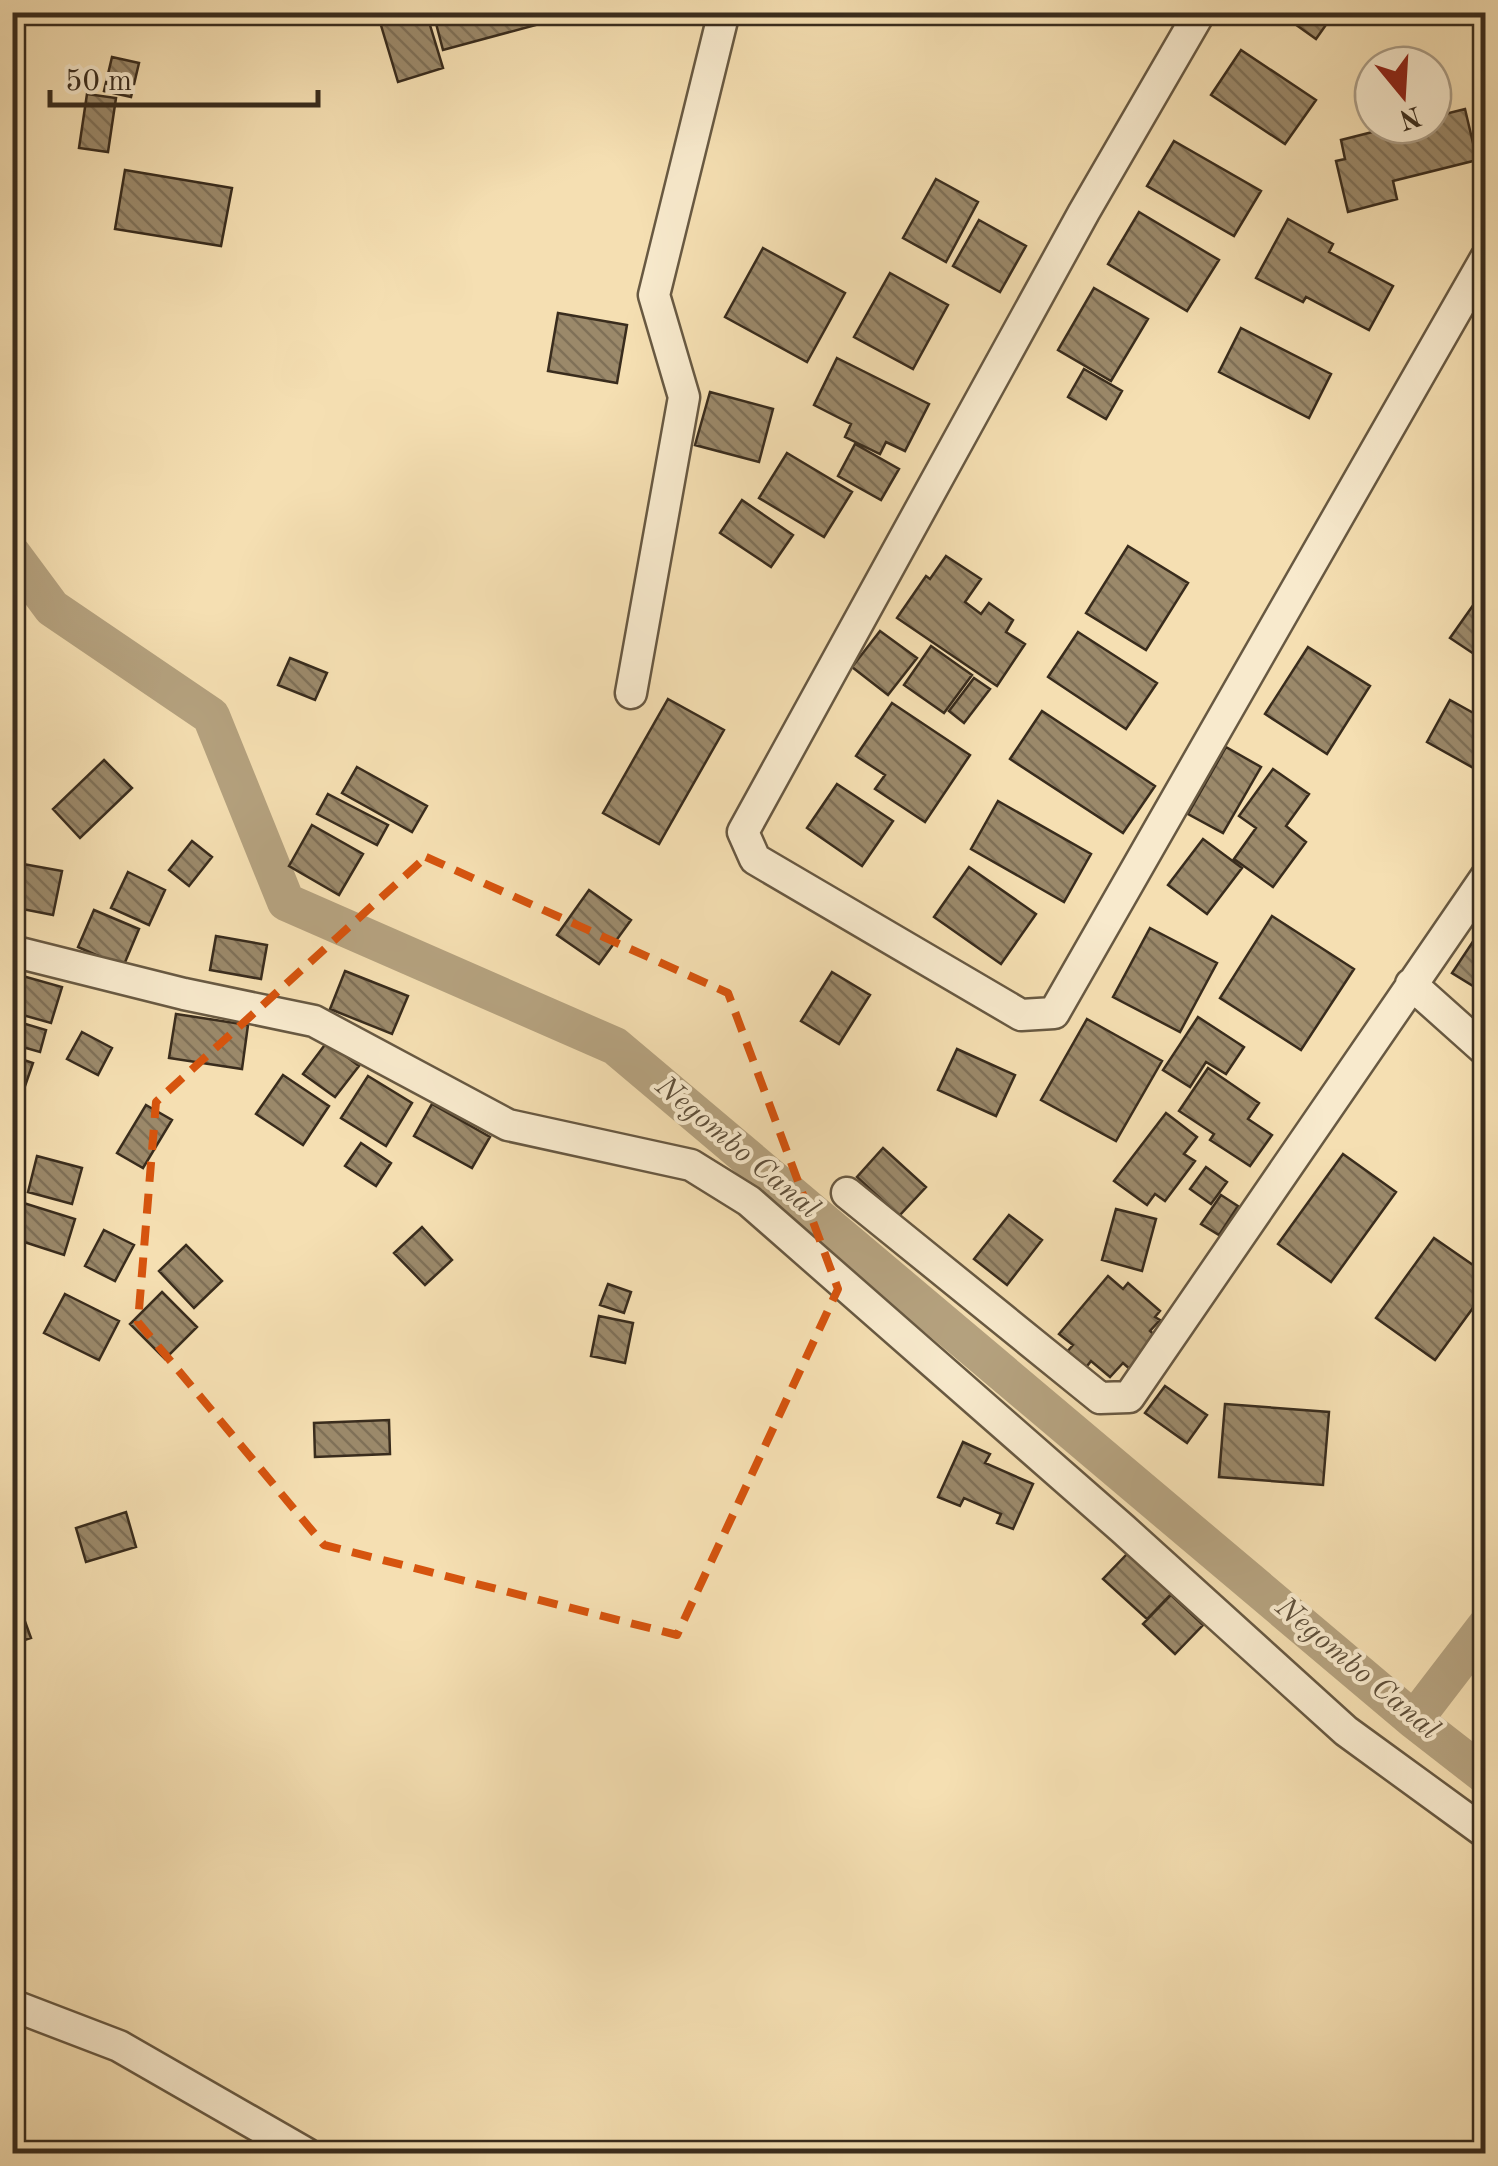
<svg xmlns="http://www.w3.org/2000/svg" width="1498" height="2166" font-family="'Old Standard TT',serif">
  <style>
    .lines { fill: none; stroke-linecap: round; stroke-linejoin: round }
    .canal { stroke: #b5a27f; stroke-width: 38 }
    .building { fill: url(#building-back-hatch); stroke: #392c1d; stroke-width: 2.5 }
    .minor-casing { stroke: #685942; stroke-width: 35 }
    .minor { stroke: #f8eacd; stroke-width: 30 }
    .marked { fill: none; stroke: #d6540e; stroke-width: 8; stroke-dasharray: 20 12; stroke-linejoin: round }
    .labels { text-anchor: middle; dominant-baseline: central; stroke-width: 8; stroke-linejoin: round; paint-order: stroke }
    .water-label { font-size: 30px; font-style: italic; fill: #5e4f3a; stroke: #f8eacd }
  </style>
  <defs>
    <pattern id="building-back-hatch" width="6" height="6" patternUnits="userSpaceOnUse" patternTransform="scale(2.5)"><rect width="6" height="6" fill="#9b896a"/><path d="M-1 5l2 2M0 0l6 6M5-1l2 2" fill="none" stroke="#7f7057"/></pattern>
  </defs>
  <rect width="100%" height="100%" fill="#f5dfb2"/>
  <filter id="stains"><feTurbulence type="fractalNoise" baseFrequency=".002" numOctaves="4"/><feColorMatrix values="0 0 0 0 .2 0 0 0 0 .09 0 0 0 0 .02 0 0 0 .5 -.17"/></filter>
  <radialGradient id="worn" r=".72"><stop offset=".6" stop-color="#630" stop-opacity="0"/><stop offset="1" stop-color="#630" stop-opacity=".3"/></radialGradient>
  <g class="lines">
    <!-- canal -->
    <path class="canal" d="M 12,554 L 52,608 L 211,716 L 286,902 L 615,1046 L 1414,1720 L 1486,1776
      M 1414,1720 L 1486,1626"/>
  </g>
  <!-- building -->
  <path class="building" d="M 377,12 L 426,12 L 443,68 L 398,82 Z
    M 433,12 L 552,12 L 554,20 L 443,50 Z
    M 1278,12 L 1335,12 L 1316,39 Z
    M 1241,50 L 1316,100 L 1285,144 L 1211,95 Z
    M 112,57 L 139,63 L 131,97 L 104,91 Z
    M 87,94 L 116,98 L 108,152 L 79,148 Z
    M 1465,109 L 1477,160 L 1393,181 L 1397,199 L 1348,212 L 1336,161 L 1345,159 L 1341,140 L 1400,125 L 1433,125 L 1433,117 Z
    M 1174,141 L 1261,191 L 1234,236 L 1147,186 Z
    M 125,170 L 232,188 L 221,246 L 115,229 Z
    M 936,179 L 978,202 L 946,262 L 903,238 Z
    M 1139,212 L 1219,260 L 1187,311 L 1108,264 Z
    M 1288,219 L 1333,244 L 1329,252 L 1393,286 L 1369,330 L 1306,297 L 1303,302 L 1256,278 Z
    M 979,220 L 1026,246 L 1000,292 L 953,266 Z
    M 763,248 L 845,293 L 807,362 L 725,317 Z
    M 890,273 L 948,305 L 913,369 L 854,337 Z
    M 1094,288 L 1148,319 L 1111,381 L 1058,350 Z
    M 558,313 L 627,325 L 617,383 L 548,371 Z
    M 1241,328 L 1331,374 L 1309,418 L 1219,372 Z
    M 837,358 L 929,404 L 905,451 L 886,442 L 880,454 L 845,437 L 851,424 L 814,405 Z
    M 1084,369 L 1122,391 L 1106,419 L 1068,397 Z
    M 710,392 L 773,409 L 759,462 L 695,445 Z
    M 855,444 L 899,469 L 881,500 L 838,476 Z
    M 787,453 L 852,492 L 824,537 L 759,498 Z
    M 742,500 L 793,535 L 771,567 L 720,533 Z
    M 1128,546 L 1188,583 L 1146,650 L 1086,613 Z
    M 946,556 L 981,579 L 965,602 L 981,614 L 989,603 L 1013,620 L 1006,632 L 1025,644 L 997,686 L 897,618 L 926,576 L 930,579 Z
    M 1486,587 L 1486,662 L 1450,638 Z
    M 880,631 L 917,658 L 888,695 L 852,667 Z
    M 1078,632 L 1157,683 L 1126,729 L 1048,677 Z
    M 931,646 L 972,675 L 944,713 L 904,685 Z
    M 1308,647 L 1370,686 L 1327,754 L 1265,714 Z
    M 290,658 L 327,673 L 315,700 L 278,685 Z
    M 974,678 L 990,689 L 964,723 L 949,711 Z
    M 668,699 L 724,730 L 659,844 L 603,813 Z
    M 1450,700 L 1486,720 L 1486,775 L 1427,742 Z
    M 892,703 L 970,755 L 925,822 L 875,789 L 885,775 L 856,756 Z
    M 1042,711 L 1155,786 L 1123,833 L 1010,759 Z
    M 1226,747 L 1261,767 L 1223,833 L 1188,814 Z
    M 104,760 L 132,788 L 80,838 L 53,809 Z
    M 357,767 L 427,806 L 412,832 L 342,793 Z
    M 1273,769 L 1309,794 L 1286,826 L 1306,842 L 1273,887 L 1234,859 L 1256,828 L 1239,816 Z
    M 837,784 L 893,821 L 862,866 L 807,828 Z
    M 328,794 L 388,825 L 377,845 L 317,814 Z
    M 998,801 L 1091,854 L 1064,902 L 971,849 Z
    M 312,825 L 363,854 L 339,895 L 289,866 Z
    M 1203,839 L 1242,868 L 1207,914 L 1168,885 Z
    M 192,841 L 212,857 L 189,886 L 169,870 Z
    M 12,862 L 62,871 L 53,915 L 12,907 Z
    M 969,867 L 1036,914 L 1001,964 L 934,917 Z
    M 128,872 L 165,890 L 149,925 L 111,908 Z
    M 589,890 L 631,920 L 599,964 L 557,935 Z
    M 94,910 L 139,929 L 123,967 L 78,947 Z
    M 1272,916 L 1354,969 L 1301,1050 L 1220,998 Z
    M 1486,922 L 1486,994 L 1452,973 Z
    M 1150,928 L 1217,963 L 1180,1032 L 1113,997 Z
    M 216,936 L 267,945 L 261,979 L 210,970 Z
    M 345,971 L 408,996 L 392,1034 L 330,1009 Z
    M 832,972 L 870,995 L 839,1044 L 801,1021 Z
    M 12,973 L 62,987 L 51,1023 L 12,1012 Z
    M 176,1014 L 248,1025 L 242,1069 L 169,1058 Z
    M 1198,1017 L 1244,1047 L 1226,1074 L 1206,1062 L 1190,1087 L 1163,1070 Z
    M 1087,1019 L 1162,1061 L 1116,1141 L 1041,1100 Z
    M 12,1020 L 46,1030 L 40,1052 L 12,1044 Z
    M 82,1032 L 112,1048 L 98,1075 L 67,1059 Z
    M 327,1042 L 359,1066 L 335,1097 L 303,1074 Z
    M 957,1049 L 1015,1075 L 996,1116 L 938,1090 Z
    M 12,1056 L 33,1063 L 15,1115 L 12,1114 Z
    M 1208,1068 L 1259,1103 L 1248,1119 L 1272,1135 L 1250,1166 L 1210,1140 L 1214,1134 L 1179,1111 Z
    M 283,1075 L 329,1106 L 303,1145 L 256,1114 Z
    M 368,1076 L 412,1103 L 386,1146 L 341,1118 Z
    M 432,1104 L 490,1137 L 472,1168 L 414,1136 Z
    M 146,1105 L 172,1120 L 143,1168 L 117,1153 Z
    M 1166,1113 L 1197,1137 L 1184,1154 L 1195,1161 L 1165,1201 L 1155,1194 L 1147,1205 L 1114,1181 Z
    M 361,1143 L 391,1163 L 376,1186 L 345,1166 Z
    M 883,1148 L 926,1187 L 899,1216 L 857,1177 Z
    M 1343,1154 L 1396,1192 L 1331,1282 L 1278,1244 Z
    M 37,1156 L 82,1168 L 72,1204 L 28,1192 Z
    M 1206,1167 L 1227,1182 L 1211,1204 L 1190,1189 Z
    M 1221,1195 L 1238,1206 L 1219,1235 L 1201,1224 Z
    M 14,1200 L 75,1219 L 64,1255 L 12,1238 Z
    M 1116,1209 L 1156,1219 L 1142,1271 L 1102,1260 Z
    M 1009,1215 L 1042,1240 L 1007,1285 L 974,1259 Z
    M 422,1227 L 452,1260 L 425,1285 L 394,1253 Z
    M 104,1230 L 134,1245 L 115,1281 L 85,1266 Z
    M 1434,1238 L 1486,1274 L 1486,1290 L 1435,1360 L 1376,1318 Z
    M 186,1245 L 222,1281 L 194,1308 L 159,1271 Z
    M 1108,1276 L 1123,1289 L 1128,1283 L 1160,1311 L 1155,1317 L 1160,1320 L 1150,1331 L 1159,1339 L 1132,1371 L 1123,1363 L 1110,1377 L 1091,1361 L 1084,1370 L 1065,1354 L 1073,1345 L 1059,1334 Z
    M 608,1284 L 631,1292 L 624,1313 L 600,1305 Z
    M 162,1292 L 197,1327 L 165,1359 L 130,1324 Z
    M 65,1294 L 119,1321 L 99,1360 L 44,1333 Z
    M 599,1316 L 633,1323 L 625,1363 L 591,1356 Z
    M 1165,1386 L 1207,1415 L 1187,1443 L 1145,1413 Z
    M 1225,1404 L 1329,1412 L 1323,1485 L 1219,1477 Z
    M 389,1420 L 390,1454 L 315,1457 L 314,1423 Z
    M 963,1442 L 990,1454 L 985,1463 L 1033,1484 L 1013,1529 L 997,1523 L 1001,1514 L 964,1498 L 960,1506 L 938,1497 Z
    M 126,1512 L 136,1547 L 86,1562 L 76,1528 Z
    M 1128,1553 L 1172,1593 L 1147,1619 L 1103,1579 Z
    M 1171,1595 L 1203,1625 L 1175,1654 L 1143,1624 Z
    M 23,1616 L 31,1638 L 12,1644 L 12,1619 Z"/>
  <g class="lines">
    <defs>
      <path id="minor" d="M 1200,12 L 1084,212 L 743,832 L 755,859 L 1021,1015 L 1054,1013 L 1486,258
        M 631,693 L 684,397 L 654,295 L 724,12
        M 12,951 L 184,994 L 314,1021 L 508,1125 L 691,1165 L 749,1201 L 1123,1529 L 1346,1731 L 1486,1833
        M 1411,984 L 1486,1051
        M 847,1193 L 1100,1398 L 1129,1397 L 1486,877
        M 12,2005 L 119,2046 L 307,2154"/>
    </defs>
    <!-- minor casing -->
    <use href="#minor" class="minor-casing"/>
    <!-- minor -->
    <use href="#minor" class="minor"/>
  </g>
  <!-- marked area -->
  <path class="marked" d="M 426,857 L 728,993 L 838,1289 L 677,1635 L 324,1545 L 138,1322 L 156,1102 Z"/>
  <g class="labels">
    <!-- water labels -->
    <g class="water-label">
      <text transform="translate(737 1148) rotate(40)">Negombo Canal</text>
      <text transform="translate(1357 1669) rotate(40)">Negombo Canal</text>
    </g>
  </g>
  <!-- margin -->
  <rect width="1498" height="2166" fill="none" stroke="#f5dfb2" stroke-width="50"/>
  <rect x="15" y="15" width="1468" height="2136" fill="none" stroke="#392c1d" stroke-width="5"/>
  <rect x="25" y="25" width="1448" height="2116" fill="none" stroke="#392c1d" stroke-width="2.5"/>
  <!-- north arrow -->
  <g transform="translate(1403 95) rotate(162)"><circle r="48" fill="#f8eacd" stroke="#ac9e87" stroke-width="2.5"/>
  <path d="M0-8L18 38L0 25L-18 38Z" fill="#8f2418"/>
  <text y="-15" font-size="28" font-weight="bold" text-anchor="middle" fill="#392c1d">N</text>
  </g>
  <!-- scale -->
  <path d="M50 90v15h268v-15" fill="none" stroke="#392c1d" stroke-width="5"/>
  <text x="65" y="90" font-size="30" fill="#392c1d" stroke="#f8eacd" stroke-width="8" paint-order="stroke">50 m</text>
  <rect width="100%" height="100%" filter="url(#stains)"/>
  <rect width="100%" height="100%" fill="url(#worn)"/>
</svg>
